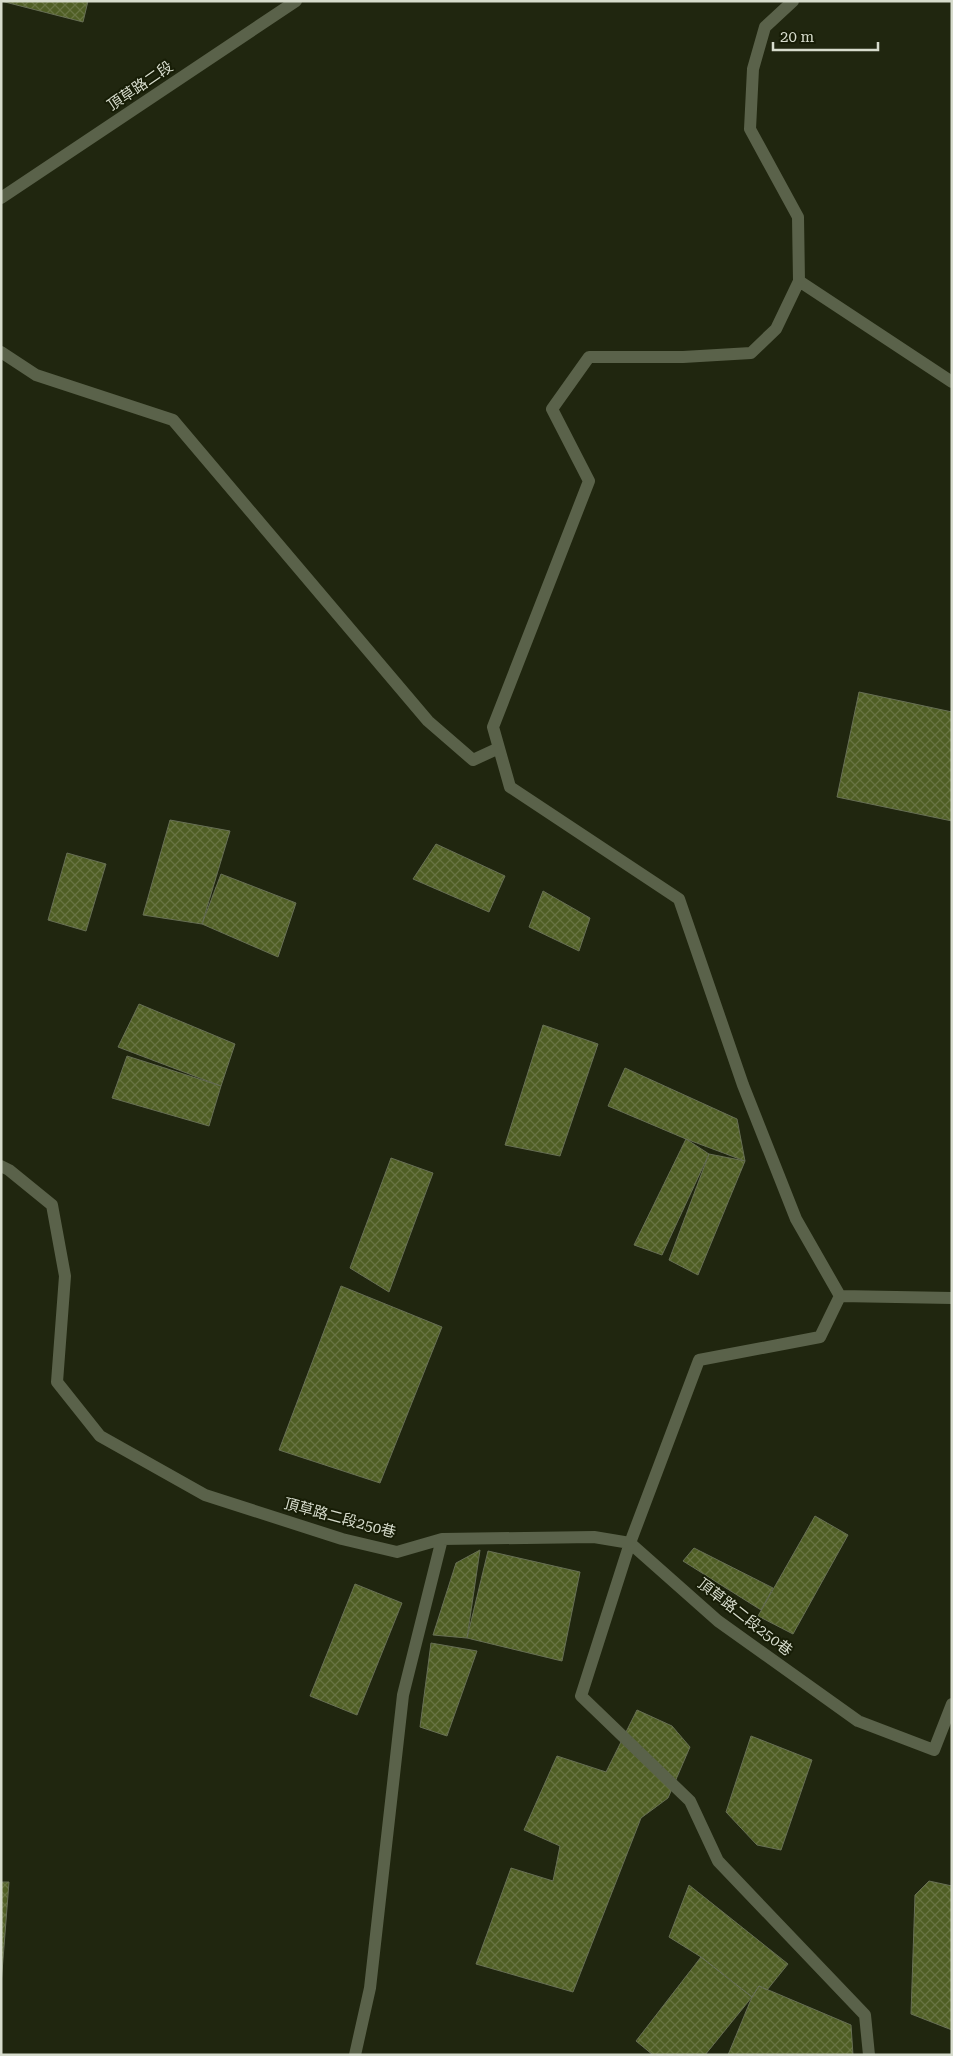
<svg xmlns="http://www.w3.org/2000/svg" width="953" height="2056" font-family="'Roboto Serif','Noto Sans TC',serif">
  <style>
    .building { fill: url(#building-cross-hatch); stroke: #676f54 }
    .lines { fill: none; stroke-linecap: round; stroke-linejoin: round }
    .minor { stroke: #5a624a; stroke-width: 12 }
    .labels { text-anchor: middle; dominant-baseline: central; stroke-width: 4; stroke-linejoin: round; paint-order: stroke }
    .street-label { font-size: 15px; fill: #d7dccd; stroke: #171d06 }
  </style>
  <defs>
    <pattern id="building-cross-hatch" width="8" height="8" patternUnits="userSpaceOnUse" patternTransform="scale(1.25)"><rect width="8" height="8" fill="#4f5e24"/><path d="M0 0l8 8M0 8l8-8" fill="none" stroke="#687443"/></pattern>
  </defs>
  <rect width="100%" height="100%" fill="#20260f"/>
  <!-- building -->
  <path class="building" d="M 1,1 L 88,1 L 83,22 Z
    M 859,692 L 952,712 L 952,821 L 837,797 Z
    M 170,820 L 230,831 L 202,924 L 143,915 Z
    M 436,844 L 505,876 L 489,912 L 413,879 Z
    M 67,853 L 106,864 L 86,931 L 48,920 Z
    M 221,874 L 296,903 L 278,957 L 202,924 Z
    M 543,891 L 590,918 L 579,951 L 529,927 Z
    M 139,1004 L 235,1044 L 221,1086 L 118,1047 Z
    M 543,1025 L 598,1044 L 560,1156 L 505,1145 Z
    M 127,1056 L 221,1086 L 209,1126 L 112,1098 Z
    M 625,1068 L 737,1119 L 745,1161 L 686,1139 L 608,1106 Z
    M 686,1139 L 709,1154 L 662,1255 L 634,1245 Z
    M 709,1154 L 745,1161 L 698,1275 L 669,1260 Z
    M 391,1158 L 433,1173 L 389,1292 L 350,1268 Z
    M 341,1286 L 442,1327 L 380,1483 L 279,1450 Z
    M 815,1516 L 848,1535 L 793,1634 L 758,1616 Z
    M 694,1548 L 773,1588 L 761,1610 L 683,1561 Z
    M 480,1550 L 467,1638 L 433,1635 L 456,1563 Z
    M 488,1551 L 580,1572 L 562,1661 L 467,1638 Z
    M 355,1584 L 402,1603 L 357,1715 L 310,1696 Z
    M 431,1643 L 477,1651 L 447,1736 L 420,1727 Z
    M 637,1710 L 672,1726 L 690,1747 L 668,1798 L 641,1818 L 573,1992 L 476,1964 L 511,1868 L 553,1881 L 560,1846 L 524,1830 L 557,1756 L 606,1772 Z
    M 751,1736 L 812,1760 L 781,1850 L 757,1845 L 726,1812 Z
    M 929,1881 L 952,1886 L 952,2030 L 911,2014 L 915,1895 Z
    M 1,1882 L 9,1882 L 1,1985 Z
    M 689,1885 L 788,1964 L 767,1990 L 759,1986 L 752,1997 L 701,1957 L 669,1937 Z
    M 701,1957 L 752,1997 L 705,2055 L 653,2055 L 636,2041 Z
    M 759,1986 L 851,2025 L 853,2055 L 728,2055 L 752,1997 Z"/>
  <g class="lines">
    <!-- minor -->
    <path class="minor" d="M 793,1 L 765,27 L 753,69 L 750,129 L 798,217 L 799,281 L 776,329 L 751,353 L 683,357 L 589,357 L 552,409 L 589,481 L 493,727 L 510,787 L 679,899 L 743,1085 L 796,1219 L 840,1296 L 820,1337 L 699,1360 L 630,1543 L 581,1696 L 690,1801 L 718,1861 L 865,2015 L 869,2055
      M 1,198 L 296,1
      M 799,281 L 952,382
      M 1,352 L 36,375 L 173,420 L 428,721 L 473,760 L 499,748
      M 1,1166 L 9,1170 L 52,1205 L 65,1276 L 57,1382 L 100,1436 L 205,1495 L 342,1539 L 397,1552 L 442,1539 L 594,1537 L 630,1543 L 718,1621 L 858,1721 L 934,1750 L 952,1704
      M 840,1296 L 952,1298
      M 355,2055 L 370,1988 L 403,1695 L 442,1539"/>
  </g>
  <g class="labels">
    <!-- street labels -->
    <g class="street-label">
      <text transform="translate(140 86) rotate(-34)">頂草路二段</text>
      <text transform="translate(340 1518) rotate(15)">頂草路二段250巷</text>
      <text transform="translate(745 1617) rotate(38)">頂草路二段250巷</text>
    </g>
  </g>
  <!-- border -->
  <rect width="953" height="2056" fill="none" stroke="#d7dccd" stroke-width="5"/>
  <!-- scale -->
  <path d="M773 42v8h105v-8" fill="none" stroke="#d7dccd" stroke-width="2.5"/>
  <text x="780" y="42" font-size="15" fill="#d7dccd" stroke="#171d06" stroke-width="4" paint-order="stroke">20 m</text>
</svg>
